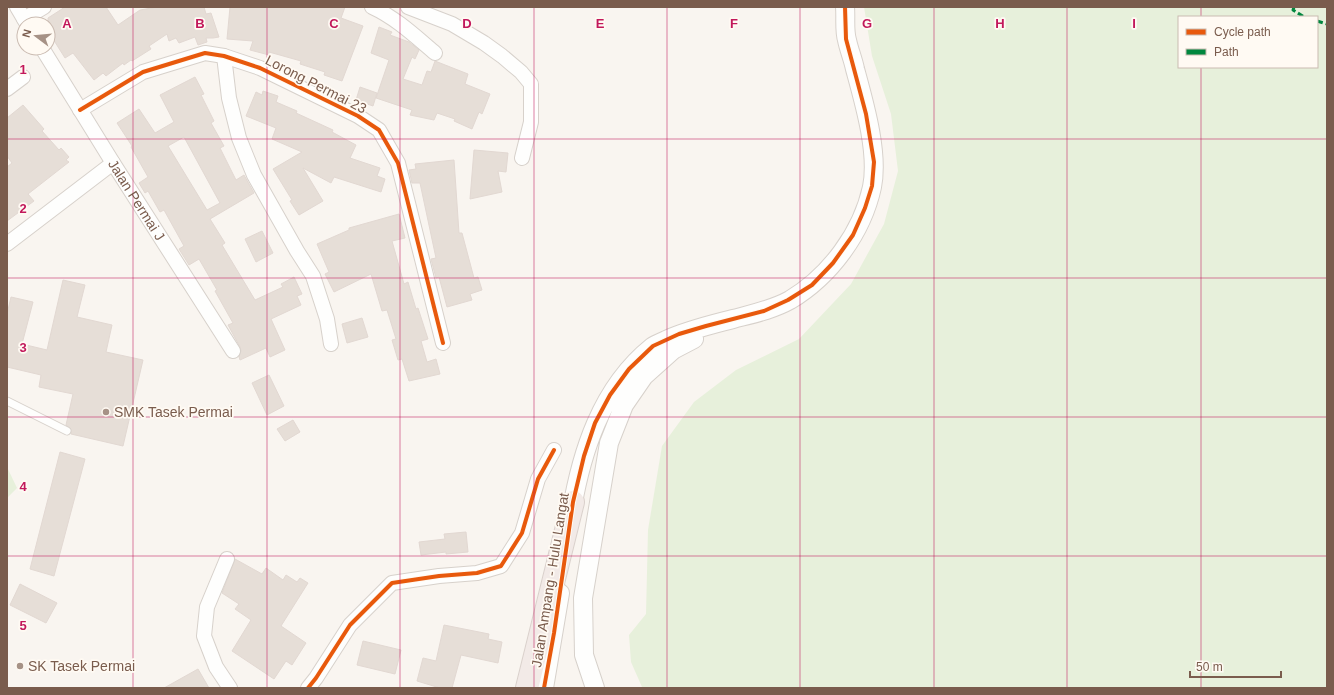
<svg xmlns="http://www.w3.org/2000/svg" width="1334" height="695" font-family="Arial,sans-serif">
  <style>
    .green { fill: #e7f0db; fill-rule: evenodd }
    .building { fill: #e6ded7; stroke: #e2d8d2; fill-rule: evenodd }
    .lines { fill: none; stroke-linecap: round; stroke-linejoin: round }
    .service-casing { stroke: #d7d1cb; stroke-width: 9 }
    .minor-casing { stroke: #d7d1cb; stroke-width: 16 }
    .tertiary-casing { stroke: #d7d1cb; stroke-width: 20 }
    .motorway-casing { stroke: #dad1cc; stroke-width: 24 }
    .service { stroke: #fefefd; stroke-width: 7 }
    .minor { stroke: #fefefd; stroke-width: 14 }
    .tertiary { stroke: #fefefd; stroke-width: 18 }
    .motorway { stroke: #f2eae7; stroke-width: 22 }
    .quiet { stroke: #00873e; stroke-width: 3; stroke-dasharray: 6 3; stroke-linecap: butt }
    .cycleway-casing { stroke: #fffaf3; stroke-width: 6 }
    .cycleway { stroke: #e8590c; stroke-width: 4 }
    .grid { fill: none; stroke: #c2185b; stroke-width: 1; stroke-opacity: 0.55 }
    .poi-dot { fill: #a69286; stroke: #fffaf3; stroke-width: 1.5 }
    .labels { text-anchor: middle; dominant-baseline: central; stroke-width: 3.5; stroke-linejoin: round; paint-order: stroke }
    .street-label { font-size: 14px; fill: #7a5c4d; stroke: #fffaf3 }
    .poi-label { font-size: 14px; fill: #7a5c4d; stroke: #fffaf3; text-anchor: start }
    .grid-label { font-size: 13px; text-anchor: middle; font-weight: bold; fill: #c2185b; stroke: #fffaf3; stroke-width: 3.5; stroke-linejoin: round; paint-order: stroke }
  </style>
  <rect width="100%" height="100%" fill="#f9f5f0"/>
  <!-- green -->
  <path class="green" d="M 864,7 L 1327,7 L 1327,688 L 642,687 L 631,662 L 629,635 L 646,614 L 648,530 L 662,446 L 694,402 L 736,370 L 799,339 L 851,284 L 884,224 L 898,171 L 891,114 L 872,56 ZM 1179,17 L 1317,17 L 1317,67 L 1179,67 Z
    M 7,467 L 17,488 L 7,498 Z"/>
  <!-- building -->
  <path class="building" d="M 65,7 L 106,7 L 118,25 L 140,10 L 157,7 L 204,7 L 206,14 L 211,13 L 219,37 L 213,38 L 206,38 L 207,42 L 198,45 L 195,37 L 179,43 L 176,38 L 169,41 L 167,34 L 149,46 L 151,49 L 132,61 L 131,60 L 124,65 L 123,63 L 106,76 L 103,73 L 94,80 L 73,53 L 65,58 L 48,31 L 48,18 Z
    M 230,7 L 345,7 L 341,18 L 363,26 L 342,81 L 324,75 L 325,72 L 300,64 L 301,61 L 269,52 L 269,55 L 250,50 L 253,41 L 227,39 Z
    M 379,27 L 392,32 L 390,35 L 409,42 L 419,50 L 415,59 L 412,57 L 403,79 L 422,85 L 427,71 L 431,72 L 435,61 L 468,74 L 465,84 L 490,94 L 482,114 L 479,112 L 472,129 L 454,121 L 455,119 L 437,113 L 434,120 L 410,115 L 412,110 L 376,98 L 389,60 L 371,53 Z
    M 195,77 L 204,94 L 201,95 L 214,121 L 211,123 L 224,146 L 220,148 L 236,180 L 244,175 L 254,193 L 210,219 L 225,243 L 222,245 L 255,300 L 283,287 L 281,284 L 294,277 L 302,294 L 297,296 L 301,305 L 271,319 L 285,350 L 270,357 L 266,348 L 240,360 L 239,357 L 241,351 L 240,347 L 228,325 L 233,323 L 215,291 L 217,290 L 199,259 L 189,265 L 179,249 L 184,246 L 164,210 L 160,212 L 148,191 L 145,193 L 139,183 L 148,177 L 131,147 L 132,146 L 117,123 L 139,109 L 155,133 L 174,122 L 160,95 ZM 184,137 L 220,203 L 207,210 L 168,146 Z
    M 360,87 L 377,93 L 373,106 L 356,100 Z
    M 263,91 L 278,96 L 276,102 L 297,111 L 296,113 L 333,130 L 332,132 L 356,145 L 350,158 L 380,168 L 377,176 L 385,179 L 381,192 L 334,177 L 331,183 L 303,168 L 323,201 L 299,215 L 290,201 L 292,200 L 273,169 L 302,152 L 272,139 L 276,128 L 246,116 L 256,92 L 262,95 Z
    M 23,105 L 44,129 L 42,131 L 59,150 L 61,148 L 69,157 L 66,160 L 69,162 L 28,194 L 34,201 L 7,221 L 7,167 L 12,163 L 7,156 L 7,118 Z
    M 474,150 L 508,153 L 506,172 L 498,171 L 502,192 L 470,199 Z
    M 454,160 L 459,233 L 462,233 L 474,278 L 478,277 L 482,290 L 470,294 L 472,300 L 447,307 L 439,277 L 436,278 L 431,259 L 436,258 L 420,183 L 412,183 L 409,170 L 416,169 L 415,164 Z
    M 399,214 L 405,238 L 392,241 L 404,284 L 408,282 L 416,309 L 418,308 L 428,339 L 421,341 L 427,362 L 436,359 L 440,374 L 409,381 L 402,359 L 398,360 L 392,340 L 396,339 L 387,310 L 382,311 L 371,274 L 334,292 L 325,274 L 329,272 L 317,244 L 349,230 L 349,228 Z
    M 262,231 L 273,253 L 256,262 L 245,239 Z
    M 63,280 L 85,285 L 77,317 L 112,325 L 106,352 L 143,360 L 123,446 L 71,434 L 71,429 L 66,425 L 73,394 L 39,387 L 41,375 L 7,367 L 7,314 L 11,297 L 33,302 L 22,344 L 47,350 Z
    M 362,318 L 368,337 L 347,343 L 342,324 Z
    M 269,375 L 284,406 L 267,415 L 252,383 Z
    M 293,420 L 300,432 L 285,441 L 277,429 Z
    M 60,452 L 85,459 L 54,576 L 30,569 Z
    M 466,532 L 468,552 L 446,554 L 446,552 L 421,555 L 419,542 L 445,539 L 444,534 Z
    M 235,559 L 262,574 L 266,568 L 283,580 L 286,575 L 297,582 L 300,578 L 308,583 L 281,626 L 306,643 L 292,665 L 286,661 L 274,679 L 232,651 L 251,620 L 235,609 L 239,604 L 222,593 Z
    M 20,584 L 57,603 L 46,623 L 10,605 Z
    M 444,625 L 489,634 L 488,639 L 502,642 L 498,663 L 461,655 L 452,688 L 440,688 L 417,681 L 423,658 L 436,661 Z
    M 363,641 L 401,650 L 395,674 L 357,665 Z
    M 198,669 L 209,688 L 164,688 Z"/>
  <g class="lines">
    <defs>
      <path id="service" d="M 7,401 L 67,431"/>
      <g id="minor">
        <path d="M 17,7 L 27,24"/>
        <path d="M 372,7 C 396,18 415,36 435,53"/>
        <path d="M 408,7 L 452,24 L 484,43 L 502,56 L 521,72 L 531,84 L 531,122 L 522,158"/>
        <path d="M 24,19 L 44,7"/>
        <path id="s1" d="M 42,48 L 113,163 L 233,351"/>
        <path d="M 224,56 L 229,98 L 239,138 L 254,175 L 297,251 L 313,276 L 327,319 L 331,344"/>
        <path d="M 7,89 L 23,77"/>
        <path d="M 80,110 L 143,72 L 205,53 L 224,56 L 260,68 L 358,116 L 379,130 L 398,163 L 443,343"/>
        <path d="M 7,244 L 113,163"/>
        <path d="M 227,559 L 207,607 L 204,636 L 216,667 L 230,688"/>
        <path d="M 308,688 L 316,678 L 350,625 L 392,583 L 439,576 L 477,573 L 501,566 L 522,533 L 538,479 L 554,450"/>
      </g>
      <path id="tertiary" d="M 571,514 C 581,453 601,388 652,347 C 656,344 662,342 666,340 C 688,330 710,325 733,319 C 752,314 772,310 790,300 C 830,276 862,233 872,187 C 879,153 864,102 855,69 C 853,59 849,50 847,40 C 844,30 846,18 845,7
        M 544,688 L 560,593
        M 595,688 L 584,655 L 583,598 L 609,443 L 624,405 L 644,376 L 673,350 L 694,339"/>
      <path id="motorway" d="M 527,688 L 573,502"/>
    </defs>
    <!-- service casing -->
    <use href="#service" class="service-casing"/>
    <!-- minor casing -->
    <use href="#minor" class="minor-casing"/>
    <!-- tertiary casing -->
    <use href="#tertiary" class="tertiary-casing"/>
    <!-- motorway casing -->
    <use href="#motorway" class="motorway-casing"/>
    <!-- service -->
    <use href="#service" class="service"/>
    <!-- minor -->
    <use href="#minor" class="minor"/>
    <!-- tertiary -->
    <use href="#tertiary" class="tertiary"/>
    <!-- motorway -->
    <use href="#motorway" class="motorway"/>
    <!-- quiet -->
    <path class="quiet" d="M 1294,7 L 1293,10 L 1304,17
      M 1317,21 L 1327,24"/>
    <defs>
      <path id="cycleway" d="M 80,110 L 143,72 L 205,53 L 224,56 L 260,68 L 358,116 L 379,130 L 398,163 L 443,343
        M 308,688 L 316,678 L 350,625 L 392,583 L 439,576 L 477,573 L 501,566 L 522,533 L 538,479 L 554,450
        M 544,688 L 554,633 L 573,502 L 584,456 L 595,423 L 610,395 L 629,369 L 653,346 L 679,334 L 706,326 L 764,311 L 788,300 L 812,285 L 833,263 L 853,235 L 865,208 L 872,186 L 874,162 L 866,114 L 846,39 L 845,7"/>
    </defs>
    <!-- cycleway casing -->
    <use href="#cycleway" class="cycleway-casing"/>
    <!-- cycleway -->
    <use href="#cycleway" class="cycleway"/>
  </g>
  <!-- grid -->
  <path class="grid" d="M 133,7 L 133,688M 267,7 L 267,688M 400,7 L 400,688M 534,7 L 534,688M 667,7 L 667,688M 800,7 L 800,688M 934,7 L 934,688M 1067,7 L 1067,688M 1201,7 L 1201,17M 1201,67 L 1201,688M 7,139 L 1327,139M 7,278 L 1327,278M 7,417 L 1327,417M 7,556 L 1327,556"/>
  <!-- markers -->
  <g class="poi-dot">
    <circle cx="106" cy="412" r="4"/>
    <circle cx="20" cy="666" r="4"/>
  </g>
  <g class="labels">
    <!-- street labels -->
    <g class="street-label">
      <text transform="translate(316 84) rotate(27)">Lorong Permai 23</text>
      <text stroke="none"><textPath href="#s1" startOffset="179">Jalan Permai J</textPath></text>
      <text transform="translate(550 580) rotate(-81)">Jalan Ampang - Hulu Langat</text>
    </g>
    <!-- poi labels -->
    <g class="poi-label">
      <text x="114" y="412">SMK Tasek Permai</text>
      <text x="28" y="666">SK Tasek Permai</text>
    </g>
  </g>
  <g class="grid-label">
    <text x="67" y="28">A</text>
    <text x="200" y="28">B</text>
    <text x="334" y="28">C</text>
    <text x="467" y="28">D</text>
    <text x="600" y="28">E</text>
    <text x="734" y="28">F</text>
    <text x="867" y="28">G</text>
    <text x="1000" y="28">H</text>
    <text x="1134" y="28">I</text>
    <text x="23" y="74">1</text>
    <text x="23" y="213">2</text>
    <text x="23" y="352">3</text>
    <text x="23" y="491">4</text>
    <text x="23" y="630">5</text>
  </g>
  <!-- border -->
  <rect width="1334" height="695" fill="none" stroke="#7a5c4d" stroke-width="16"/>
  <!-- legend -->
  <rect x="1178" y="16" width="140" height="52" fill="#fffaf3" stroke="#cabbb1"/>
  <rect x="1186" y="29" width="20" height="6" fill="#e8590c" stroke="#cabbb1"/>
  <text x="1214" y="36" font-size="12" fill="#7a5c4d">Cycle path</text>
  <rect x="1186" y="49" width="20" height="6" fill="#00873e" stroke="#cabbb1"/>
  <text x="1214" y="56" font-size="12" fill="#7a5c4d">Path</text>
  <!-- north arrow -->
  <g transform="translate(36 36) rotate(286)"><circle r="19" fill="#fffaf3" stroke="#cabbb1"/>
  <path d="M0-3L7 15L0 10L-7 15Z" fill="#a69286"/>
  <text y="-6" font-size="11" font-weight="bold" text-anchor="middle" fill="#7a5c4d">N</text>
  </g>
  <!-- scale -->
  <path d="M1190 671v6h91v-6" fill="none" stroke="#7a5c4d" stroke-width="2"/>
  <text x="1196" y="671" font-size="12" fill="#7a5c4d" stroke="#fffaf3" stroke-width="3" paint-order="stroke">50 m</text>
</svg>
